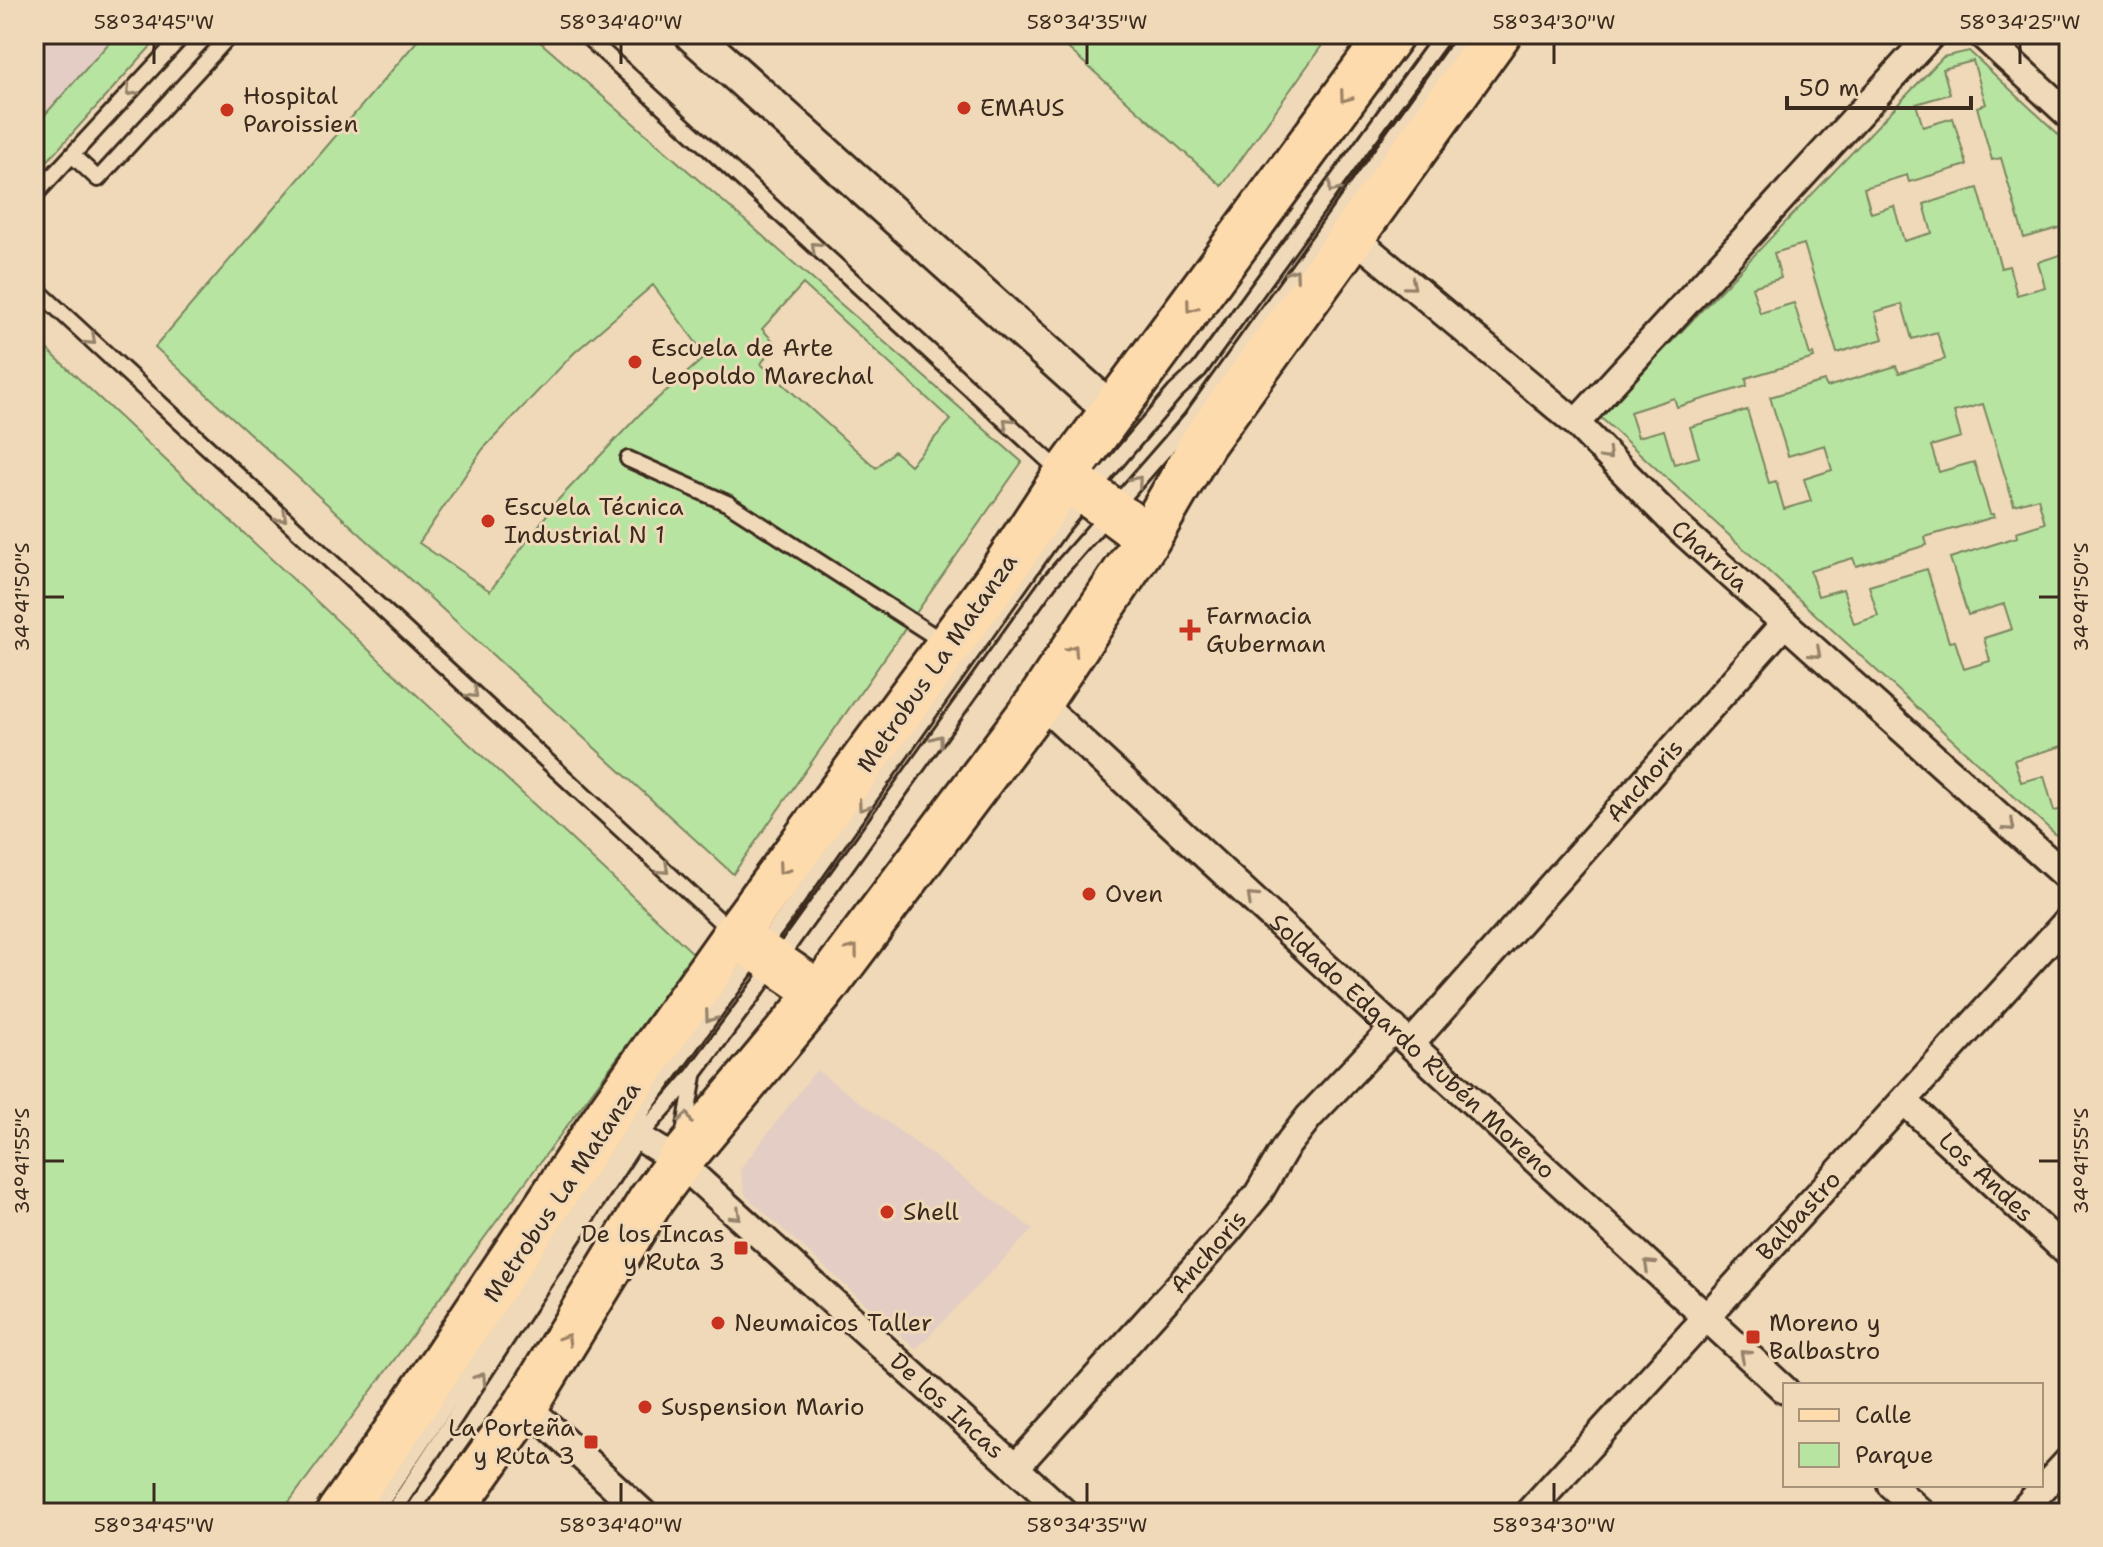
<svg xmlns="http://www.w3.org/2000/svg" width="2103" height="1547" font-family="'Shantell Sans',sans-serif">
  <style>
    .built { fill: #e4cdc4 }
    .green { fill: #b8e4a1; stroke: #7a8760; stroke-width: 2; fill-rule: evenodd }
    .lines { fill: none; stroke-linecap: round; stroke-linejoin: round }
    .service-casing { stroke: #3b2a1e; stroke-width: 20 }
    .minor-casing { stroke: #3b2a1e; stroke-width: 32 }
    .tertiary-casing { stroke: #3b2a1e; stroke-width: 40 }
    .primary-casing { stroke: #3b2a1e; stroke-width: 48 }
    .trunk-casing { stroke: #3b2a1e; stroke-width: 50 }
    .service { stroke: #efd9b8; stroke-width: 14 }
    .minor { stroke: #efd9b8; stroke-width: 26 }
    .tertiary { stroke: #efd9b8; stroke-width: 34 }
    .primary { stroke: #fedbac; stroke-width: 42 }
    .trunk { stroke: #fedbac; stroke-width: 44 }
    .oneway { stroke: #95826b }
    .oneway2 { stroke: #9c8265 }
    .ticks { fill: none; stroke: #3b2a1e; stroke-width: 3 }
    .poi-dot { fill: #c8321e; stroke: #efd9b8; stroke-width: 3 }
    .labels { text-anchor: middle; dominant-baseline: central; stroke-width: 6; stroke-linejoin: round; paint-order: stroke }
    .poi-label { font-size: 24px; fill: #3b2a1e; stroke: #efd9b8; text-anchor: start }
    .street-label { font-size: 24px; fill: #3b2a1e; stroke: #efd9b8 }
    .neatline { fill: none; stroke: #3b2a1e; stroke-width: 3 }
    .ticks-label { font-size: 20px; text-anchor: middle; fill: #3b2a1e }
  </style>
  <rect width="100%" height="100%" fill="#efd9b8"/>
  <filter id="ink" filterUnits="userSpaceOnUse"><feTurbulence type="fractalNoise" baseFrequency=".0125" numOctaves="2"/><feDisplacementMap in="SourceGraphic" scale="16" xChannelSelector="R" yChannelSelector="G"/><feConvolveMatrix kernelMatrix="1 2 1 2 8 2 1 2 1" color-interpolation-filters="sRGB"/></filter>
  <g filter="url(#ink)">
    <!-- built -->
    <path class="built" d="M 34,34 L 162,34 L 34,176 Z
      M 816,1070 L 1033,1229 L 916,1349 L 746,1196 L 740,1170 Z"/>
    <!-- green -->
    <path class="green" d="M 117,34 L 162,34 L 34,176 L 34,127 Z
      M 423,34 L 531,34 L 1022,462 L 733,874 L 155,347 ZM 803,284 L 951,420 L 910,465 L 894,451 L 876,468 L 761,364 L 775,343 L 762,329 ZM 653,285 L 706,356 L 641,413 L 557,501 L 490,591 L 419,543 L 483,449 L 574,353 Z
      M 1052,34 L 1330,34 L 1222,186 Z
      M 1969,51 L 2069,144 L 2069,225 L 2024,238 L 2001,158 L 1992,160 L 1977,107 L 1986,104 L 1973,61 L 1943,69 L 1950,94 L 1916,104 L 1923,127 L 1953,118 L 1967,165 L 1909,182 L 1907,175 L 1864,188 L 1871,213 L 1894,206 L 1904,241 L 1932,233 L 1924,204 L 1978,188 L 2001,268 L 2009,266 L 2017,295 L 2045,287 L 2038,262 L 2069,252 L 2069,643 L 2061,646 L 2069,672 L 2069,744 L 2014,760 L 2021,782 L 2044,776 L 2054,811 L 2069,808 L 2069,844 L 2066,844 L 1600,417 L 1943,57 ZM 1804,244 L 1837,353 L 1883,339 L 1875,312 L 1902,304 L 1912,339 L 1937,332 L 1945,359 L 1899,373 L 1896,366 L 1827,387 L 1824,381 L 1770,397 L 1788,456 L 1825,445 L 1832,470 L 1804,479 L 1811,501 L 1784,509 L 1776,481 L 1769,483 L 1747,410 L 1690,427 L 1699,457 L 1674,464 L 1664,430 L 1638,437 L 1630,412 L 1674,398 L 1677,407 L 1747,386 L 1746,378 L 1814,358 L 1813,354 L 1810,355 L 1794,303 L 1760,313 L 1752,287 L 1781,278 L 1774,253 ZM 1983,404 L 2014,505 L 2038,498 L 2045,523 L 2016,532 L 2017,537 L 1950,558 L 1968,615 L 2004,604 L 2012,629 L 1984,638 L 1990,661 L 1964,669 L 1955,641 L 1949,642 L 1927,569 L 1869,586 L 1878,616 L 1854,624 L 1843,589 L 1818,596 L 1810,571 L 1853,558 L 1856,566 L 1927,545 L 1925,537 L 1994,517 L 1993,514 L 1990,514 L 1974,462 L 1939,472 L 1931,446 L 1961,437 L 1954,412 Z
      M 34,337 L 694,954 L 281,1513 L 34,1513 Z"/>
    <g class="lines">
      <defs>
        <path id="service" d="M 584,34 L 1062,473
          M 72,155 L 98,179 L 231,34
          M 34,196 L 184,34
          M 34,287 L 733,933
          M 628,459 L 729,504 L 945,643
          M 683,1138 L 694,1076
          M 374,1513 L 650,1100 L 785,916 L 1060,528 L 1175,392 L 1199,370 L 1444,34
          M 392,1513 L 639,1137 L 694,1074 L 763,981 L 1049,582 L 1191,419 L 1467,34"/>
        <g id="minor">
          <path d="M 1981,34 L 2069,115"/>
          <path id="s1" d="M 1351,235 L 1576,423 L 1680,529 L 2069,879"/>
          <path d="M 1576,423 L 1932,34"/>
          <path id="s2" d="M 1039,702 L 1785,1390"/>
          <path id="s3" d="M 1411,1044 L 1784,624"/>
          <path id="s4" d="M 1904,1101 L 2069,1254"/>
          <path id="s5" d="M 609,1113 L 639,1137 L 679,1162 L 1065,1513"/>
          <path d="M 526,1405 L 643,1513"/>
          <path id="s6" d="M 1015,1468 L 1226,1233 L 1258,1194 L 1285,1148 L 1309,1117 L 1394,1028"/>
          <path d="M 1891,1485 L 1922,1513"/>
          <path id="s7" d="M 1528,1513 L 2069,919"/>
          <path d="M 2020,1513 L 2069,1460"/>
        </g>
        <path id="tertiary" d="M 692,34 L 1113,412"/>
        <path id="primary" d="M 735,935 L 820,993"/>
        <path id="trunk" d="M 1065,476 L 1148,538
          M 339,1513 L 386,1447 L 609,1113 L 735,935 L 996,581 L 1065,476 L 1391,34
          M 449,1513 L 526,1405 L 651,1200 L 679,1162 L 820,993 L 1039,702 L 1148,538 L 1203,443 L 1498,34"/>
      </defs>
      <!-- service casing -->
      <use href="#service" class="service-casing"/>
      <!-- minor casing -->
      <use href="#minor" class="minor-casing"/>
      <!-- tertiary casing -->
      <use href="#tertiary" class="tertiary-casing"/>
      <!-- primary casing -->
      <use href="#primary" class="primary-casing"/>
      <!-- trunk casing -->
      <use href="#trunk" class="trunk-casing"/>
      <!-- service -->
      <use href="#service" class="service"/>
      <!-- minor -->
      <use href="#minor" class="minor"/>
      <!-- tertiary -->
      <use href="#tertiary" class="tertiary"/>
      <!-- primary -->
      <use href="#primary" class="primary"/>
      <!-- trunk -->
      <use href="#trunk" class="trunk"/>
    </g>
    <!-- one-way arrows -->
    <defs><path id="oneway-chevron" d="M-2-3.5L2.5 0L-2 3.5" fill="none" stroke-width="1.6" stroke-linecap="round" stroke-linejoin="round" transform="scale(2)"/></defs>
    <g class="oneway">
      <use href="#oneway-chevron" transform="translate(131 91) rotate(133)"/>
      <use href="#oneway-chevron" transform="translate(1333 188) rotate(126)"/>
      <use href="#oneway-chevron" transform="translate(816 247) rotate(-137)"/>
      <use href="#oneway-chevron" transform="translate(1294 274) rotate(-54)"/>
      <use href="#oneway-chevron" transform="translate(1411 285) rotate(40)"/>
      <use href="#oneway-chevron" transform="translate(91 340) rotate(43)"/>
      <use href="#oneway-chevron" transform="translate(1008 423) rotate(-137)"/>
      <use href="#oneway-chevron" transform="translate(1607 455) rotate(46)"/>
      <use href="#oneway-chevron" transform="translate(1137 481) rotate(-49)"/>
      <use href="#oneway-chevron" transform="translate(282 517) rotate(43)"/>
      <use href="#oneway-chevron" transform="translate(1816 653) rotate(42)"/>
      <use href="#oneway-chevron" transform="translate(473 693) rotate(43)"/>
      <use href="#oneway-chevron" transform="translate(938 740) rotate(-54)"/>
      <use href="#oneway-chevron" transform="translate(863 806) rotate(125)"/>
      <use href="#oneway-chevron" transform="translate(2010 826) rotate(42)"/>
      <use href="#oneway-chevron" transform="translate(664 869) rotate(43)"/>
      <use href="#oneway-chevron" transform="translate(1252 898) rotate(-137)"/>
      <use href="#oneway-chevron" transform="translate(710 1017) rotate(126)"/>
      <use href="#oneway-chevron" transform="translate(686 1118) rotate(-80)"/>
      <use href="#oneway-chevron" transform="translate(736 1215) rotate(43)"/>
      <use href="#oneway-chevron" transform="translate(1649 1265) rotate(-137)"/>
      <use href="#oneway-chevron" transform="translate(1745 1355) rotate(-138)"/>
      <use href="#oneway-chevron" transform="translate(481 1378) rotate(-57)"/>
    </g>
    <g class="oneway2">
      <use href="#oneway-chevron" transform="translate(1345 97) rotate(126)"/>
      <use href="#oneway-chevron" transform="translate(1191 307) rotate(126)"/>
      <use href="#oneway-chevron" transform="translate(1073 650) rotate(-56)"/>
      <use href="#oneway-chevron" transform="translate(783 869) rotate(126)"/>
      <use href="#oneway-chevron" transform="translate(853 950) rotate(-53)"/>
      <use href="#oneway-chevron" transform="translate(566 1339) rotate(-59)"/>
    </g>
  </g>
  <!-- ticks -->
  <path class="ticks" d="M 154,44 L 154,64M 621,44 L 621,64M 1087,44 L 1087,64M 1554,44 L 1554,64M 2020,44 L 2020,64M 44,597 L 64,597M 2039,597 L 2059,597M 44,1161 L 64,1161M 2039,1161 L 2059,1161M 154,1483 L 154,1503M 621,1483 L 621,1503M 1087,1483 L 1087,1503M 1554,1483 L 1554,1503"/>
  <!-- markers -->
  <g class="poi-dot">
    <circle cx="964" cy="108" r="8"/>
    <circle cx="227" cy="110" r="8"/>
    <circle cx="635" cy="362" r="8"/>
    <circle cx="488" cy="521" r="8"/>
    <path d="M1186 618h8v8h8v8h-8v8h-8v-8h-8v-8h8z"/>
    <circle cx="1089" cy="894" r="8"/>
    <circle cx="887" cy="1212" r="8"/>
    <rect x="733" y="1240" width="16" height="16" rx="4"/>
    <circle cx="718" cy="1323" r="8"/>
    <rect x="1745" y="1329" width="16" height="16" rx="4"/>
    <circle cx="645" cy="1407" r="8"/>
    <rect x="583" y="1434" width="16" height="16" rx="4"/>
  </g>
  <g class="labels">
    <!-- poi labels -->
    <g class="poi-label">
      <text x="243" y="96">Hospital<tspan x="243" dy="28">Paroissien</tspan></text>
      <text x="980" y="108">EMAUS</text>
      <text x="651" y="348">Escuela de Arte<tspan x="651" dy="28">Leopoldo Marechal</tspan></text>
      <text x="504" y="507">Escuela Técnica<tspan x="504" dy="28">Industrial N 1</tspan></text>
      <text x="1206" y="616">Farmacia<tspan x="1206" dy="28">Guberman</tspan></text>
      <text x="1105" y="894">Oven</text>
      <text x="903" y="1212">Shell</text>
      <text x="725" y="1234" text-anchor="end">De los Incas<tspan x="725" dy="28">y Ruta 3</tspan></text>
      <text x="734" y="1323">Neumaicos Taller</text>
      <text x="1769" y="1323">Moreno y<tspan x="1769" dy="28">Balbastro</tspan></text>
      <text x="661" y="1407">Suspension Mario</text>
      <text x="575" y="1428" text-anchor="end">La Porteña<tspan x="575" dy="28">y Ruta 3</tspan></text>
    </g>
    <!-- street labels -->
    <g class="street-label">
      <text stroke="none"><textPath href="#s1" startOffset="482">Charrúa</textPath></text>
      <text transform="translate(937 663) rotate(-55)">Metrobus La Matanza</text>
      <text stroke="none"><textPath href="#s3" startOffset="352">Anchoris</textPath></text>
      <text stroke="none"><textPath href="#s2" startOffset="508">Soldado Edgardo Rubén Moreno</textPath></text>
      <text stroke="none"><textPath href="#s4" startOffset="112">Los Andes</textPath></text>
      <text transform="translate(562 1192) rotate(-56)">Metrobus La Matanza</text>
      <text stroke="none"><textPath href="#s7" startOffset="402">Balbastro</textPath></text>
      <text stroke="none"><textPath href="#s6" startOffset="290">Anchoris</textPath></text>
      <text stroke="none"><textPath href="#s5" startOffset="448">De los Incas</textPath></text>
    </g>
  </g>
  <!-- margin -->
  <rect width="2103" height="1547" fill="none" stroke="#efd9b8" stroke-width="88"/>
  <!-- legend -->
  <rect x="1783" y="1383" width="260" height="104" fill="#efd9b8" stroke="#a7937a" stroke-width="2"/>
  <rect x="1799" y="1409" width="40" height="12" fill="#fedbac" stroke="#a7937a" stroke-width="2"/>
  <text x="1855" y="1423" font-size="24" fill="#3b2a1e">Calle</text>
  <rect x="1799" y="1443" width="40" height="24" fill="#b8e4a1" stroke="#a7937a" stroke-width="2"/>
  <text x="1855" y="1463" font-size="24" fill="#3b2a1e">Parque</text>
  <!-- scale -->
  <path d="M1787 96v12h184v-12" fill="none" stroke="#3b2a1e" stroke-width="4"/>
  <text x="1799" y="96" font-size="24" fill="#3b2a1e" stroke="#efd9b8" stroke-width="6" paint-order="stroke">50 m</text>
  <rect x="44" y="44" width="2015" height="1459" class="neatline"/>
  <g class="ticks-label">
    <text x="154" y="29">58°34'45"W</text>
    <text x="621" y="29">58°34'40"W</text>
    <text x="1087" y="29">58°34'35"W</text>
    <text x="1554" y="29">58°34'30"W</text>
    <text x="2020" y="29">58°34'25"W</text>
    <text transform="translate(22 597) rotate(-90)" y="7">34°41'50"S</text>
    <text transform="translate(2081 597) rotate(-90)" y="7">34°41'50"S</text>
    <text transform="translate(22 1161) rotate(-90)" y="7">34°41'55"S</text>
    <text transform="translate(2081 1161) rotate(-90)" y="7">34°41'55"S</text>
    <text x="154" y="1532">58°34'45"W</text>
    <text x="621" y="1532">58°34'40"W</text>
    <text x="1087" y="1532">58°34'35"W</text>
    <text x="1554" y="1532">58°34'30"W</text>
  </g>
</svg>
